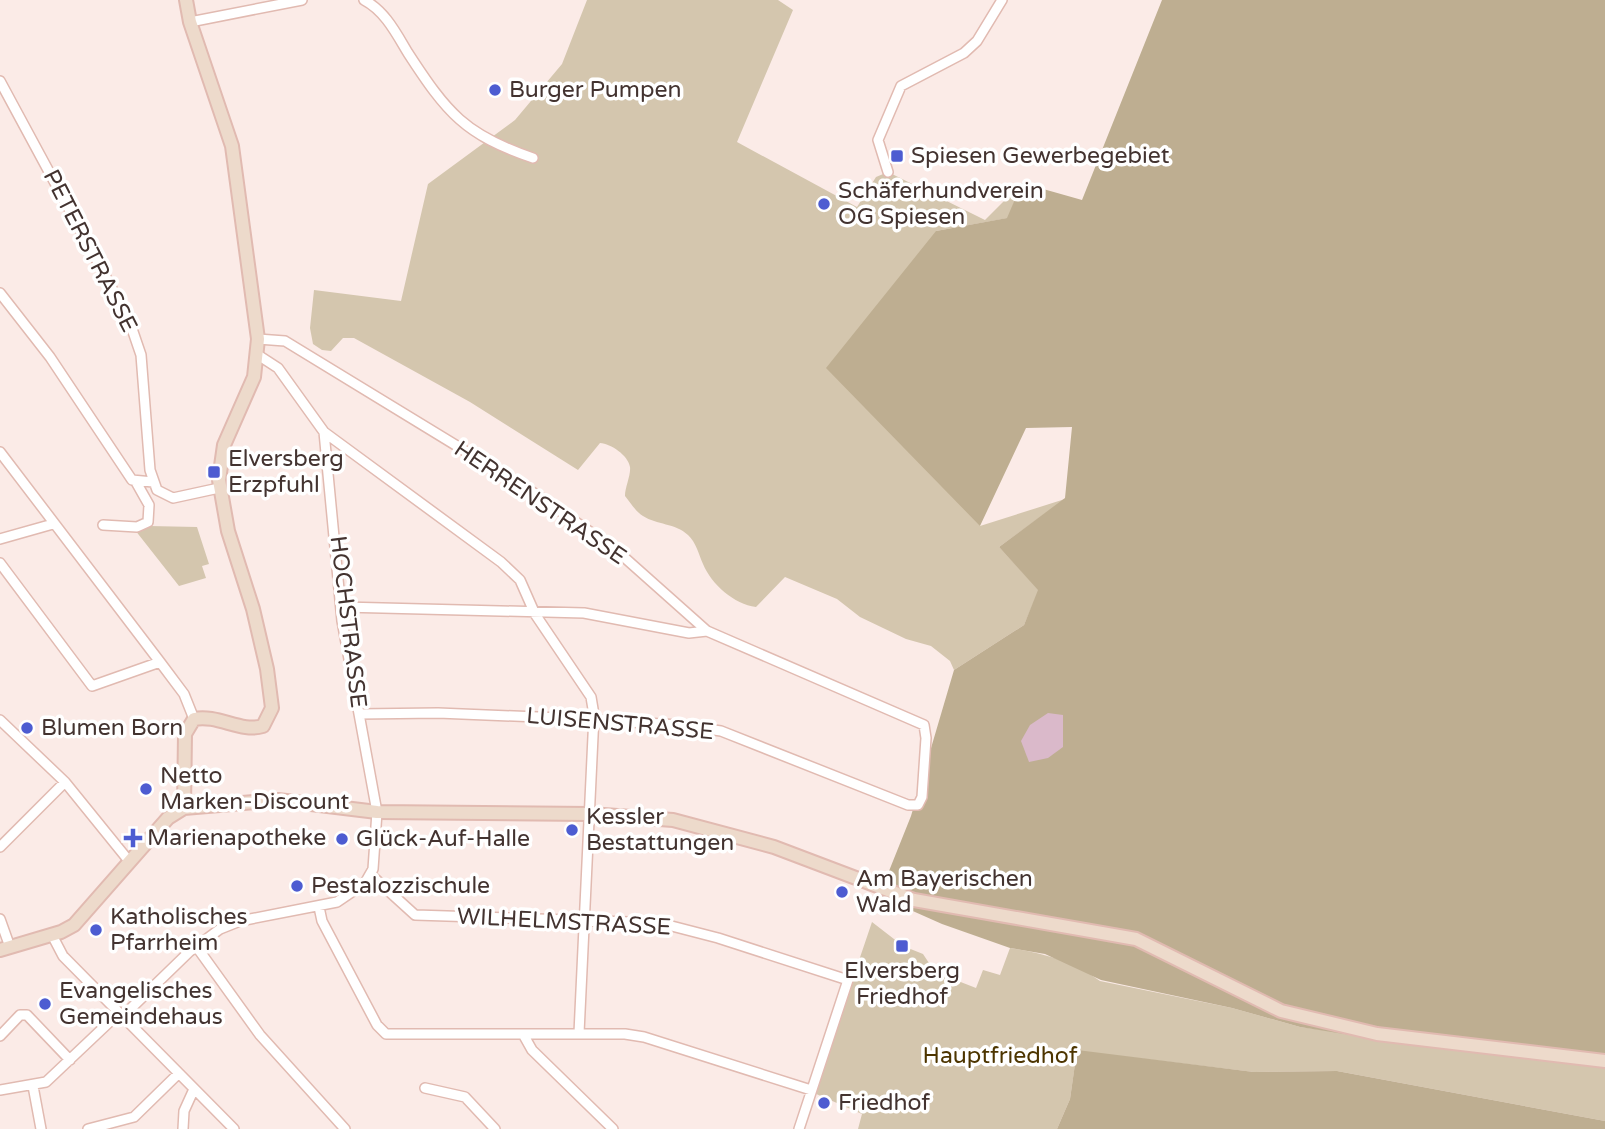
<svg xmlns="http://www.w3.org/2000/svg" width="1605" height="1129" font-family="'Varela Round',sans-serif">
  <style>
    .green { fill: #d4c6ae }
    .forest { fill: #beae91 }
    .water { fill: #dab9ca }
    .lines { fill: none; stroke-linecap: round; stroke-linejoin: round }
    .street-casing { stroke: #e1bab1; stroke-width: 12 }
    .secondary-casing { stroke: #e1bab1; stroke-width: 16 }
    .street { stroke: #fff; stroke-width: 9 }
    .secondary { stroke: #eddacb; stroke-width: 12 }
    .poi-dot { fill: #4d5cd1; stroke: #fff; stroke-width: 2.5 }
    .labels { text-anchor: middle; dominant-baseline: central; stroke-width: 7; stroke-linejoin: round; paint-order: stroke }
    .poi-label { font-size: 23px; fill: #433330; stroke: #fff; text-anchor: start }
    .street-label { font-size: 23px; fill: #433330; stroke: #fff }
    .park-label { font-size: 23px; fill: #4d3500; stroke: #fff }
  </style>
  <rect width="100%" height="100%" fill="#fbebe7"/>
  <!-- green -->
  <path class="green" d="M 587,0 L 778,0 L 793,10 L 737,142 L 857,207 L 876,177 L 888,172 L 985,220 L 1022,183 L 1008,218 L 936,231 L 980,526 L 1065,499 L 999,547 L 1039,590 L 1024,625 L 954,670 L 950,661 L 931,646 L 906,639 L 860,617 L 837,599 L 785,577 L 756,607 C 734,604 712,585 703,564 C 699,555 696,542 688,535 C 675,523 657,525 643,516 C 636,512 630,502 625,496 C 625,487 631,475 630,467 C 628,455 611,444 600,443 L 578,470 L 470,402 L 354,338 L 343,338 L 331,351 L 322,350 L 313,344 L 310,328 L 314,290 L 401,301 L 428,184 L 515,120 L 562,64 Z
    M 149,526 L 197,527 L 209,564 L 202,566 L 206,578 L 179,586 L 135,530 Z
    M 872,922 L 903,946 L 923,954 L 935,972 L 976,988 L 983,970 L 1000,975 L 1010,948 C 1042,953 1074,961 1100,981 L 1232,1008 L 1300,1027 L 1605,1066 L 1605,1121 L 1337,1071 L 1254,1072 L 1077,1051 L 1070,1099 L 1057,1129 L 858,1129 L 862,1114 L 814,1093 Z"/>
  <!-- forest -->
  <path class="forest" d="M 1162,0 L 1605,0 L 1605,1058 L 1376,1039 L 1300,1027 L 1232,1008 L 1101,980 L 1045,954 L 1010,948 L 942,924 L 879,896 L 911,816 L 954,670 L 1024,625 L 1038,590 L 999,547 L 1065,498 L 1072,427 L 1026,428 L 980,526 L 826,368 L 936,231 L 1007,218 L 1022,183 L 1082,200 Z
    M 1077,1050 L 1254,1072 L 1337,1071 L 1605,1121 L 1605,1129 L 1057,1129 L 1070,1099 Z"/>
  <!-- water -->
  <path class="water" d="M 1048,713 L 1063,715 L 1063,747 L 1048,758 L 1029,762 L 1021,741 L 1030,725 Z"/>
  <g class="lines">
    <defs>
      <path id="street" d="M 364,0 C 385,11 396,33 408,53 C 447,113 465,135 533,158
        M 190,22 L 302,0
        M 0,81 L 129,320 L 141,355 L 150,470 L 157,490 L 173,498 L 219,488
        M 888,172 L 878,140 L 901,86 L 964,53 L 977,41 L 1002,0
        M 0,293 L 50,357 L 132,480 L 153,482
        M 258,339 L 285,341 L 534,493 L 616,550 L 707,631 L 924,725 L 926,738 L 922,797 L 918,805 L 908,805 L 721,731 L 679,725 L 562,718 L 438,713 L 359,714
        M 258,355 L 278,368 L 324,432 L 501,562 L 520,580 L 535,614 L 591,697 L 594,715 L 579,1033
        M 0,452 L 160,662 L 184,694 L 194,719
        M 103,525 L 137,527 L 148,522 L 149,505 L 136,482
        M 0,539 L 53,524
        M 0,563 L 92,686 L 160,662
        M 343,607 L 584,613 L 689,633 L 707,631
        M 0,720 L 65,782 L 129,861
        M 0,847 L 65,782
        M 371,875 L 415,915 L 660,923 L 718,938 L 848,980 L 799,1129
        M 319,907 L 322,921 L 377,1025 L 386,1034 L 625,1034 L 644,1037 L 811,1090
        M 0,919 L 10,947
        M 52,935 L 63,956 L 234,1129
        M 196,946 L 260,1035 L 345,1129
        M 122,1017 L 189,952 L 220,929 L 240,921 L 337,902 L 365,883 L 373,869 L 377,812 L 342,621 L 324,432
        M 523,1034 L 532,1050 L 613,1129
        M 0,1036 L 20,1015 L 27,1015 L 70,1060
        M 33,1086 L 41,1129
        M 425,1088 L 465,1097 L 495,1129
        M 0,1090 L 46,1082 L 119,1013
        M 88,1129 L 134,1117 L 178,1074
        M 183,1129 L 184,1111 L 194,1089"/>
      <path id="secondary" d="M 184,808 L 185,734 L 194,719 C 218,714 241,733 263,726 L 272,708 L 267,669 L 253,609 L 228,531 L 219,480 L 224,445 L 254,377 L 258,339 L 232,146 L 190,22 L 186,0
        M 0,950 L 61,932 L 74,925 L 168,818 L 184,808 L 278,800 L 377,812 L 590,814 L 673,820 L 774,847 L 914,900 L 1136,939 L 1281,1011 L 1377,1034 L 1605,1061"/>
    </defs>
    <!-- street casing -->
    <use href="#street" class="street-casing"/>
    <!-- secondary casing -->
    <use href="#secondary" class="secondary-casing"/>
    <!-- street -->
    <use href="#street" class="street"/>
    <!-- secondary -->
    <use href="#secondary" class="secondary"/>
  </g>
  <!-- markers -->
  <g class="poi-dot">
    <circle cx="495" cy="90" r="7"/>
    <rect x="890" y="149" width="14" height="14" rx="3.5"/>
    <circle cx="824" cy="204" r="7"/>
    <rect x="207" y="465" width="14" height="14" rx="3.5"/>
    <circle cx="27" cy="728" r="7"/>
    <circle cx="146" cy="789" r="7"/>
    <circle cx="572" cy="830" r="7"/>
    <path d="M129.5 827.5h7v7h7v7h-7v7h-7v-7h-7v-7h7z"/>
    <circle cx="342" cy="839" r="7"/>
    <circle cx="297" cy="886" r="7"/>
    <circle cx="842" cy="892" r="7"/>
    <circle cx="96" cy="930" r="7"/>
    <rect x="895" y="939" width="14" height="14" rx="3.5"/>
    <circle cx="45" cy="1004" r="7"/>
    <circle cx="824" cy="1103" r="7"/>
  </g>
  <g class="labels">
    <!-- poi labels -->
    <g class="poi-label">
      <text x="509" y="90">Burger Pumpen</text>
      <text x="911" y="156">Spiesen Gewerbegebiet</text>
      <text x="838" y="191">Schäferhundverein<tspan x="838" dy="26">OG Spiesen</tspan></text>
      <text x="228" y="459">Elversberg<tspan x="228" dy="26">Erzpfuhl</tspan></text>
      <text x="41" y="728">Blumen Born</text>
      <text x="160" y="776">Netto<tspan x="160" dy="26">Marken-Discount</tspan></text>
      <text x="586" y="817">Kessler<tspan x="586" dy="26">Bestattungen</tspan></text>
      <text x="147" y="838">Marienapotheke</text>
      <text x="356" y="839">Glück-Auf-Halle</text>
      <text x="856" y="879">Am Bayerischen<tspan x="856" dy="26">Wald</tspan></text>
      <text x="311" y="886">Pestalozzischule</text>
      <text x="110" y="917">Katholisches<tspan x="110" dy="26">Pfarrheim</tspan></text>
      <text x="902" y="971" text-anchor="middle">Elversberg<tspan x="902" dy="26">Friedhof</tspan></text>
      <text x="59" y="991">Evangelisches<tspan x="59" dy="26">Gemeindehaus</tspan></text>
      <text x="838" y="1103">Friedhof</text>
    </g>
    <!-- street labels -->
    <g class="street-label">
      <text transform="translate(90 251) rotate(63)">PETERSTRASSE</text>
      <text transform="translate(540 503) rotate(34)">HERRENSTRASSE</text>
      <text transform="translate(348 622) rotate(83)">HOCHSTRASSE</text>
      <text transform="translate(620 724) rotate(5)">LUISENSTRASSE</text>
      <text transform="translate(564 922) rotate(3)">WILHELMSTRASSE</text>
    </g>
    <!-- park labels -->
    <g class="park-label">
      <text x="1000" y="1056">Hauptfriedhof</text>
    </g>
  </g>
</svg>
